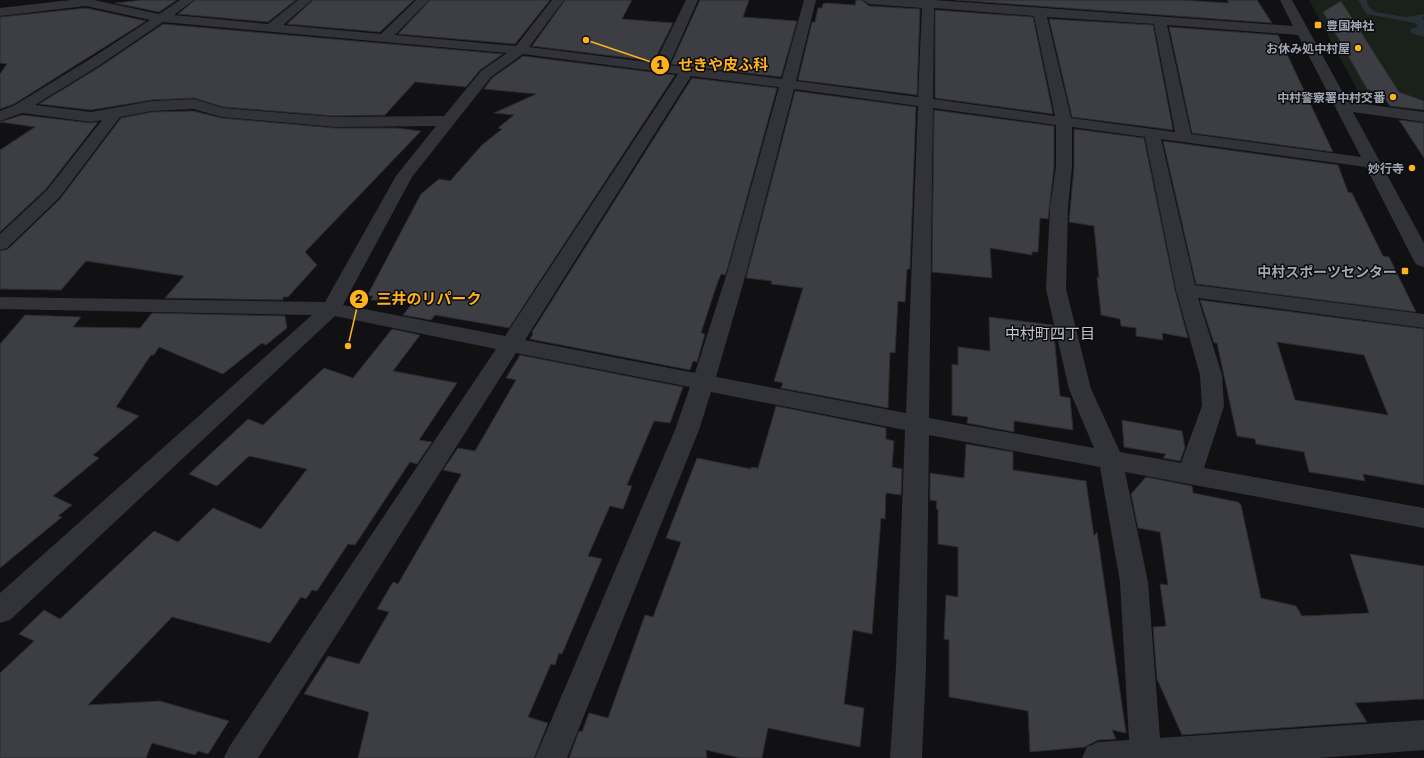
<svg xmlns="http://www.w3.org/2000/svg" width="1424" height="758" font-family="'Golos Text','Noto Sans JP',sans-serif">
  <style>
    .green { fill: #19211a }
    .water { fill: #273037 }
    .building { fill: #3d3e43; stroke: #2b2b2f; fill-rule: evenodd }
    .lines { fill: none; stroke-linecap: round; stroke-linejoin: round }
    .minor { fill: #323338; fill-rule: evenodd }
    .poi-dot { fill: #feb21e; stroke: #0c0c0e; stroke-width: 1.5 }
    .labels { text-anchor: middle; dominant-baseline: central; stroke-width: 3; stroke-linejoin: round; paint-order: stroke }
    .far-poi-label { font-size: 12px; font-weight: bold; fill: #a1a7b5; stroke: #0c0c0e; text-anchor: end }
    .poi-label { font-size: 14px; font-weight: bold; fill: #a1a7b5; stroke: #0c0c0e; text-anchor: end }
    .neighbourhood-label { font-size: 15px; fill: #c3c6d0; stroke: #0c0c0e }
    .leader { fill: none; stroke: #feb21e; stroke-width: 1.5 }
    .callout-dot { fill: #feb21e; stroke: #0c0c0e; stroke-width: 1.5 }
    .mark-label { font-size: 12px; text-anchor: middle; font-weight: bold; fill: #111 }
    .callout-label { font-size: 15px; text-anchor: middle; font-weight: bold; fill: #feb21e; stroke: #0c0c0e; stroke-width: 3; stroke-linejoin: round; paint-order: stroke }
  </style>
  <rect width="100%" height="100%" fill="#111113"/>
  <!-- green -->
  <path class="green" d="M 1309,0 L 1424,0 L 1424,106 L 1361,97 Z"/>
  <!-- water -->
  <path class="water" d="M 1358,0 L 1367,0 L 1368,6 L 1375,12 L 1406,17 L 1424,14 L 1424,17 L 1422,17 L 1424,21 L 1424,37 L 1411,33 L 1410,30 L 1418,26 L 1415,23 L 1366,14 Z"/>
  <!-- building -->
  <path class="building" d="M 143,0 L 177,0 L 159,12 L 115,3 Z
    M 195,0 L 296,0 L 268,22 L 178,14 Z
    M 313,0 L 414,0 L 380,32 L 287,24 Z
    M 430,0 L 550,0 L 515,44 L 398,34 Z
    M 565,0 L 632,0 L 622,19 L 673,23 L 654,61 L 532,46 Z
    M 700,0 L 749,0 L 743,17 L 797,21 L 781,77 L 671,64 Z
    M 856,0 L 862,0 L 869,6 L 920,9 L 917,95 L 798,80 L 812,22 L 815,22 L 818,8 L 822,8 L 823,4 L 826,3 L 855,5 Z
    M 955,0 L 1182,0 L 1229,3 L 1227,0 L 1257,0 L 1272,23 Z
    M 1341,1 L 1399,92 L 1424,101 L 1424,110 L 1390,106 L 1382,95 L 1367,89 L 1323,12 Z
    M 86,8 L 146,21 L 14,104 L 0,109 L 0,74 L 7,64 L 0,63 L 0,17 Z
    M 935,10 L 1033,17 L 1053,114 L 935,98 Z
    M 1049,19 L 1153,25 L 1173,130 L 1072,117 Z
    M 163,24 L 503,54 L 480,70 L 466,87 L 415,82 L 385,115 L 335,116 L 223,107 L 194,98 L 152,100 L 91,110 L 39,104 L 101,66 Z
    M 1169,27 L 1278,35 L 1333,152 L 1192,133 Z
    M 523,56 L 675,75 L 509,328 L 435,315 L 431,320 L 403,315 L 414,301 L 371,300 L 373,296 L 367,296 L 421,194 L 439,179 L 450,181 L 482,145 L 502,129 L 498,128 L 514,115 L 494,113 L 536,94 L 484,89 L 492,78 Z
    M 692,78 L 777,88 L 727,270 L 725,275 L 721,274 L 717,284 L 701,333 L 705,334 L 697,362 L 693,361 L 690,370 L 530,339 L 533,334 L 532,332 Z
    M 795,91 L 916,107 L 910,269 L 907,269 L 905,302 L 898,301 L 895,353 L 890,352 L 888,408 L 781,388 L 783,383 L 774,381 L 803,288 L 771,284 L 772,281 L 746,278 Z
    M 934,110 L 1054,126 L 1054,167 L 1048,219 L 1040,218 L 1038,252 L 1032,252 L 1032,255 L 990,248 L 992,278 L 932,272 Z
    M 193,111 L 222,118 L 335,128 L 396,128 L 421,131 L 305,252 L 317,265 L 288,297 L 283,297 L 283,300 L 165,298 L 184,276 L 86,261 L 61,290 L 0,289 L 0,251 L 8,249 L 60,199 L 121,118 L 152,112 Z
    M 22,115 L 91,123 L 98,122 L 46,189 L 0,232 L 0,150 L 35,127 L 0,122 Z
    M 1399,120 L 1424,123 L 1424,158 Z
    M 1074,129 L 1144,138 L 1175,290 L 1188,338 L 1162,333 L 1163,340 L 1136,336 L 1136,328 L 1121,326 L 1120,319 L 1101,315 L 1097,277 L 1099,278 L 1094,226 L 1069,222 L 1074,167 Z
    M 1163,141 L 1338,165 L 1348,192 L 1352,193 L 1383,256 L 1389,257 L 1416,312 L 1196,284 Z
    M 1200,300 L 1424,329 L 1424,485 L 1363,474 L 1365,481 L 1309,472 L 1304,452 L 1256,444 L 1255,439 L 1237,436 L 1217,343 L 1214,343 ZM 1277,342 L 1364,355 L 1388,415 L 1295,400 Z
    M 152,313 L 285,316 L 287,328 L 266,345 L 262,343 L 223,374 L 159,347 L 154,355 L 151,355 L 116,407 L 139,416 L 93,455 L 99,458 L 53,496 L 72,505 L 58,516 L 62,517 L 0,568 L 0,344 L 25,315 L 81,317 L 73,327 L 140,328 Z
    M 989,317 L 1053,325 L 1060,396 L 1070,398 L 1073,430 L 1014,421 L 1014,432 L 967,423 L 968,417 L 952,415 L 952,364 L 958,365 L 958,347 L 990,351 Z
    M 392,329 L 420,335 L 393,371 L 457,383 L 419,440 L 432,442 L 417,464 L 410,462 L 355,545 L 348,544 L 317,591 L 312,590 L 306,599 L 301,597 L 270,643 L 172,617 L 88,705 L 160,701 L 229,721 L 208,754 L 198,751 L 195,755 L 152,743 L 146,758 L 0,758 L 0,673 L 34,641 L 19,634 L 44,610 L 60,619 L 154,531 L 178,542 L 213,508 L 261,529 L 307,469 L 249,456 L 217,486 L 189,474 L 248,419 L 263,425 L 324,368 L 353,378 Z
    M 520,355 L 683,387 L 670,423 L 654,421 L 627,485 L 632,486 L 623,509 L 610,506 L 588,556 L 602,559 L 562,654 L 559,653 L 555,665 L 551,664 L 528,717 L 548,723 L 534,758 L 358,758 L 369,712 L 304,694 L 328,656 L 359,664 L 389,612 L 377,609 L 393,582 L 398,584 L 461,475 L 461,474 L 443,470 L 458,448 L 475,451 L 516,380 L 506,378 Z
    M 776,406 L 886,428 L 886,439 L 894,441 L 892,467 L 902,469 L 901,495 L 886,493 L 885,519 L 881,518 L 872,634 L 853,630 L 844,704 L 864,708 L 860,747 L 768,728 L 762,758 L 740,758 L 706,750 L 707,758 L 569,758 L 579,731 L 582,732 L 589,713 L 608,718 L 645,615 L 653,617 L 681,542 L 666,538 L 697,458 L 751,469 L 751,467 L 758,468 Z
    M 1122,420 L 1182,431 L 1185,448 L 1180,461 L 1163,458 L 1166,454 L 1124,447 Z
    M 966,444 L 1013,452 L 1013,470 L 1086,481 L 1094,536 L 1097,532 L 1126,733 L 1112,730 L 1116,739 L 1098,740 L 1085,747 L 1030,752 L 1028,711 L 949,697 L 949,640 L 944,639 L 946,595 L 958,597 L 958,547 L 938,544 L 938,509 L 936,509 L 937,501 L 930,500 L 930,473 L 964,478 Z
    M 1146,477 L 1192,486 L 1193,493 L 1238,502 L 1241,505 L 1261,598 L 1296,606 L 1302,616 L 1369,613 L 1350,554 L 1424,566 L 1424,699 L 1355,703 L 1367,722 L 1182,735 L 1157,679 L 1153,627 L 1166,626 L 1160,584 L 1168,585 L 1160,532 L 1138,528 L 1131,494 Z"/>
  <g class="lines">
    <!-- minor -->
    <path class="minor" d="M 71,0 L 94,0 L 159,14 L 180,0 L 194,0 L 174,15 L 268,24 L 298,0 L 312,0 L 283,25 L 381,34 L 416,0 L 429,0 L 395,35 L 516,46 L 552,0 L 564,0 L 529,47 L 655,63 L 686,0 L 698,0 L 669,65 L 782,79 L 804,0 L 816,0 L 796,81 L 918,97 L 922,8 L 869,4 L 863,0 L 934,0 L 1293,26 L 1280,0 L 1292,0 L 1348,102 L 1424,112 L 1424,122 L 1353,112 L 1424,243 L 1424,267 L 1417,265 L 1414,261 L 1366,167 L 1161,139 L 1195,285 L 1424,314 L 1424,328 L 1198,298 L 1222,375 L 1224,406 L 1204,468 L 1424,508 L 1424,528 L 1125,472 L 1148,582 L 1160,738 L 1424,720 L 1424,750 L 1319,758 L 1082,758 L 1087,747 L 1098,742 L 1129,740 L 1120,582 L 1100,467 L 929,435 L 926,667 L 922,758 L 890,758 L 896,667 L 905,430 L 711,392 L 699,430 L 567,758 L 535,758 L 675,430 L 690,387 L 516,353 L 258,758 L 224,758 L 229,747 L 496,349 L 335,316 L 10,620 L 0,623 L 0,593 L 312,315 L 0,309 L 0,297 L 325,302 L 396,176 L 436,126 L 335,127 L 222,117 L 193,109 L 152,111 L 120,117 L 59,198 L 7,248 L 0,250 L 0,234 L 47,190 L 102,120 L 91,122 L 22,113 L 0,121 L 0,111 L 15,105 L 90,59 L 150,20 L 86,6 L 0,16 L 0,8 ZM 934,8 L 1034,16 L 1055,116 L 933,99 ZM 1047,17 L 1154,24 L 1175,132 L 1071,118 ZM 163,22 L 507,53 L 481,71 L 444,116 L 335,117 L 223,108 L 194,99 L 152,101 L 91,112 L 35,105 L 100,65 ZM 1167,25 L 1298,35 L 1361,157 L 1191,134 ZM 523,54 L 678,74 L 505,336 L 343,305 L 412,177 L 491,77 ZM 691,76 L 779,87 L 728,270 L 695,373 L 525,340 ZM 794,89 L 918,106 L 906,413 L 716,377 L 747,270 ZM 933,108 L 1056,125 L 1056,167 L 1050,207 L 1046,289 L 1069,389 L 1094,448 L 929,418 ZM 1072,127 L 1145,137 L 1176,290 L 1200,375 L 1202,406 L 1181,463 L 1120,452 L 1091,389 L 1066,289 L 1068,207 L 1072,167 Z"/>
  </g>
  <!-- markers -->
  <g class="poi-dot">
    <rect x="1314" y="21" width="8" height="8" rx="2"/>
    <circle cx="1358" cy="48" r="4"/>
    <circle cx="1393" cy="97" r="4"/>
    <circle cx="1412" cy="168" r="4"/>
    <rect x="1401" y="267" width="8" height="8" rx="2"/>
  </g>
  <g class="labels">
    <!-- far-poi labels -->
    <g class="far-poi-label">
      <text x="1326" y="25" text-anchor="start">豊国神社</text>
      <text x="1350" y="48">お休み処中村屋</text>
      <text x="1385" y="97">中村警察署中村交番</text>
      <text x="1404" y="168">妙行寺</text>
    </g>
    <!-- poi labels -->
    <g class="poi-label">
      <text x="1397" y="271">中村スポーツセンター</text>
    </g>
    <!-- neighbourhood labels -->
    <g class="neighbourhood-label">
      <text x="1050" y="333">中村町四丁目</text>
    </g>
  </g>
  <!-- callouts -->
  <path class="leader" d="M586 40L660 65M348 346L359 299"/>
  <g class="callout-dot">
    <circle cx="586" cy="40" r="4"/>
    <circle cx="348" cy="346" r="4"/>
    <circle cx="660" cy="65" r="10"/>
    <circle cx="359" cy="299" r="10"/>
  </g>
  <g class="mark-label">
    <text x="660" y="69">1</text>
    <text x="359" y="303">2</text>
  </g>
  <g class="callout-label">
    <text x="723" y="70">せきや皮ふ科</text>
    <text x="429" y="304">三井のリパーク</text>
  </g>
</svg>
